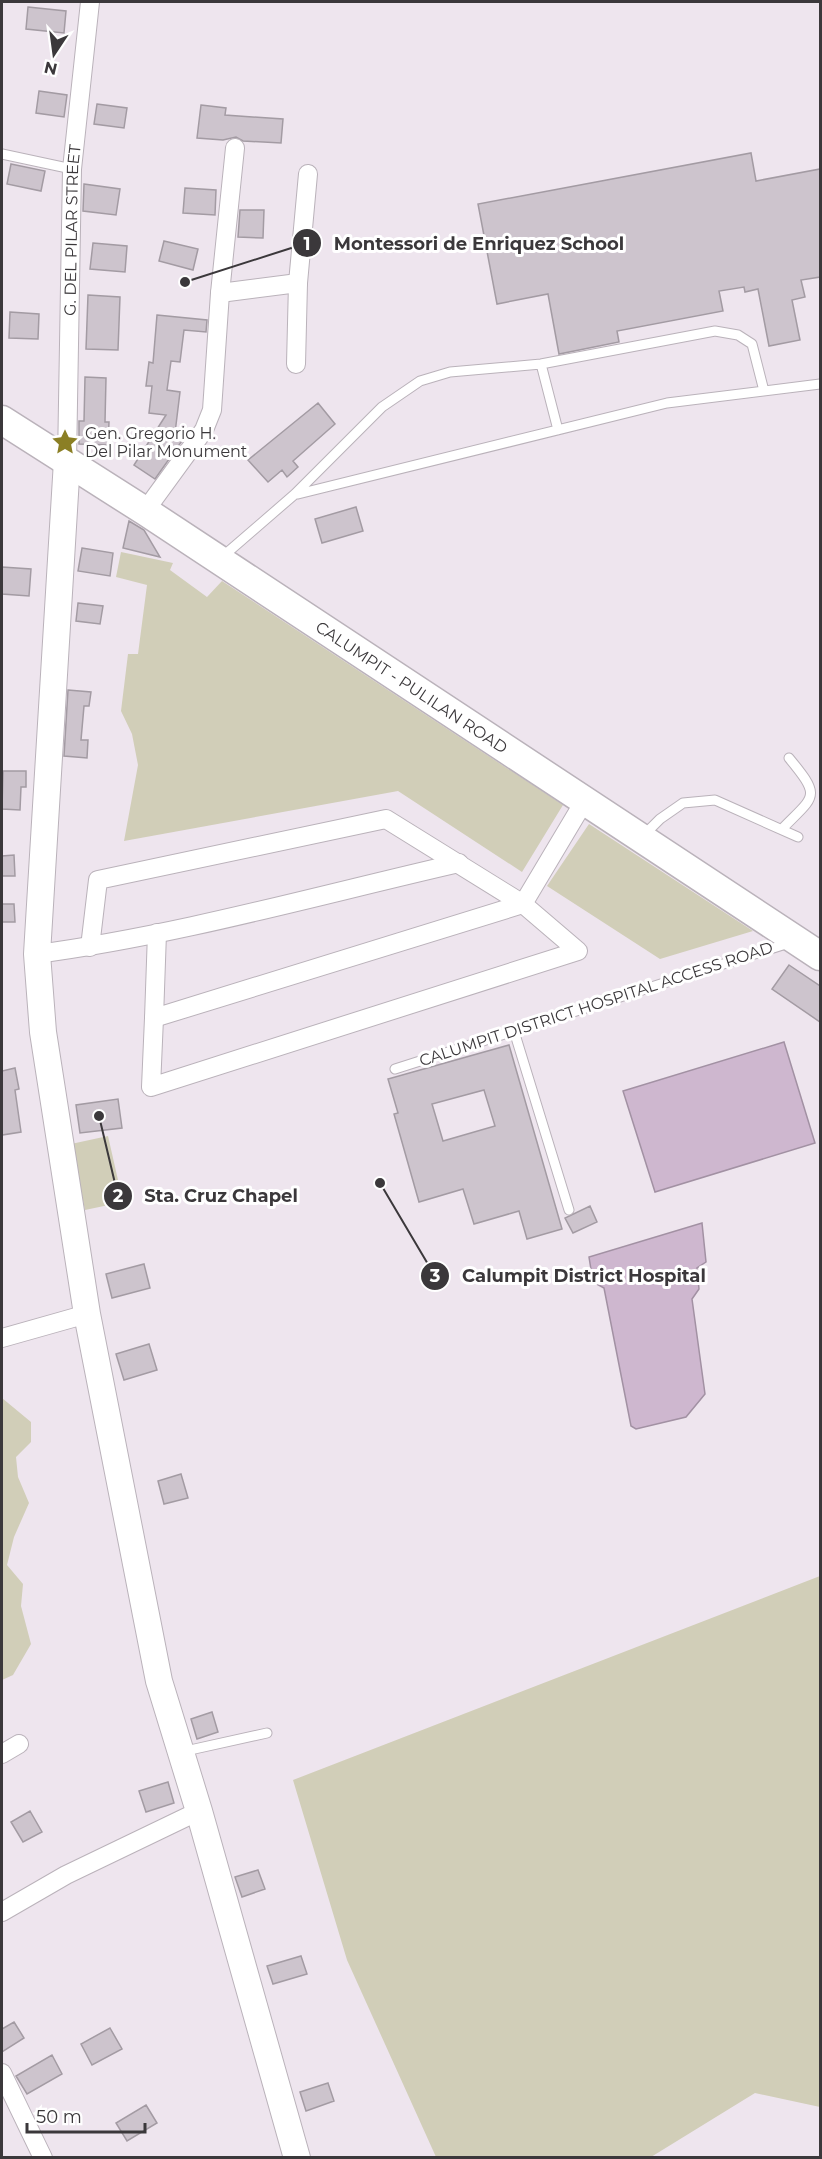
<svg xmlns="http://www.w3.org/2000/svg" width="822" height="2159" font-family="Montserrat,sans-serif">
  <style>
    .green { fill: #d1ceb8 }
    .water { fill: #ceb7cf; stroke: #a291a3; stroke-width: 1.5 }
    .building { fill: #cdc4cd; stroke: #a39ba3; stroke-width: 1.5; fill-rule: evenodd }
    .lines { fill: none; stroke-linecap: round; stroke-linejoin: round }
    .lane-casing { stroke: #bab2ba; stroke-width: 11 }
    .street-casing { stroke: #bab2ba; stroke-width: 20 }
    .secondary-casing { stroke: #bab2ba; stroke-width: 28 }
    .primary-casing { stroke: #bab2ba; stroke-width: 31 }
    .lane { stroke: #fff; stroke-width: 9 }
    .street { stroke: #fff; stroke-width: 18 }
    .secondary { stroke: #fff; stroke-width: 26 }
    .primary { stroke: #fff; stroke-width: 28 }
    .labels { text-anchor: middle; dominant-baseline: central; stroke-width: 6; stroke-linejoin: round; paint-order: stroke }
    .street-label { font-size: 16px; fill: #3b383b; stroke: #fff }
    .poi-label { font-size: 16px; fill: #3b383b; stroke: #fff; text-anchor: start }
    .leader { fill: none; stroke: #3b383b; stroke-width: 2 }
    .callout-dot { fill: #3b383b; stroke: #fff; stroke-width: 2 }
    .mark-label { font-size: 18px; text-anchor: middle; font-weight: bold; fill: #fff }
    .callout-label { font-size: 18px; text-anchor: middle; font-weight: bold; fill: #3b383b; stroke: #fff; stroke-width: 6; stroke-linejoin: round; paint-order: stroke }
  </style>
  <rect width="100%" height="100%" fill="#eee5ee"/>
  <!-- green -->
  <path class="green" d="M 121,552 L 173,563 L 170,570 L 207,597 L 222,581 L 563,805 L 522,872 L 398,791 L 124,841 L 138,765 L 132,734 L 121,711 L 128,654 L 138,654 L 147,585 L 116,577 Z
    M 589,824 L 753,931 L 660,959 L 547,886 Z
    M 108,1136 L 123,1202 L 85,1210 L 71,1144 Z
    M 2,1398 L 31,1422 L 31,1442 L 16,1457 L 18,1477 L 29,1503 L 14,1537 L 7,1565 L 23,1584 L 21,1606 L 31,1644 L 13,1675 L 2,1680 Z
    M 820,1576 L 820,2107 L 755,2093 L 651,2157 L 436,2157 L 347,1960 L 293,1780 Z"/>
  <!-- water -->
  <path class="water" d="M 784,1042 L 815,1143 L 655,1192 L 623,1091 Z
    M 702,1223 L 706,1262 L 697,1268 L 699,1289 L 692,1299 L 705,1394 L 686,1417 L 636,1429 L 631,1426 L 604,1288 L 593,1282 L 589,1257 Z"/>
  <!-- building -->
  <path class="building" d="M 28,7 L 66,11 L 64,33 L 26,29 Z
    M 39,91 L 67,95 L 64,117 L 36,113 Z
    M 97,104 L 127,108 L 124,128 L 94,124 Z
    M 201,105 L 226,108 L 225,115 L 283,119 L 281,143 L 243,141 L 236,137 L 223,140 L 197,138 Z
    M 751,153 L 756,181 L 820,169 L 820,277 L 801,280 L 805,297 L 792,300 L 800,340 L 769,346 L 758,289 L 745,292 L 744,287 L 719,291 L 723,311 L 617,331 L 619,342 L 559,354 L 548,294 L 497,304 L 478,204 Z
    M 11,164 L 45,171 L 41,191 L 7,184 Z
    M 84,184 L 120,189 L 116,215 L 83,211 Z
    M 185,188 L 216,190 L 215,215 L 183,213 Z
    M 240,210 L 264,210 L 263,238 L 238,237 Z
    M 164,241 L 198,249 L 193,270 L 159,261 Z
    M 93,243 L 127,246 L 125,272 L 90,269 Z
    M 88,295 L 120,297 L 118,350 L 86,349 Z
    M 10,312 L 39,314 L 38,339 L 9,338 Z
    M 157,315 L 207,320 L 206,332 L 184,330 L 180,362 L 171,361 L 167,390 L 180,392 L 175,433 L 184,438 L 155,479 L 134,465 L 166,415 L 149,413 L 152,386 L 146,386 L 149,362 L 153,363 Z
    M 85,377 L 106,378 L 105,422 L 109,422 L 108,445 L 79,444 L 79,421 L 84,421 Z
    M 318,403 L 335,424 L 293,461 L 298,467 L 287,477 L 282,470 L 268,482 L 248,460 Z
    M 356,507 L 363,531 L 322,543 L 315,519 Z
    M 129,521 L 144,530 L 160,557 L 123,548 Z
    M 82,548 L 113,553 L 110,576 L 78,571 Z
    M 2,567 L 31,569 L 29,596 L 2,594 Z
    M 78,603 L 103,606 L 100,624 L 76,621 Z
    M 68,690 L 91,692 L 89,706 L 84,706 L 81,740 L 88,740 L 87,758 L 64,756 Z
    M 3,771 L 26,771 L 26,787 L 21,787 L 20,810 L 2,809 Z
    M 14,855 L 15,876 L 2,876 L 2,856 Z
    M 2,904 L 14,904 L 15,922 L 2,922 Z
    M 789,965 L 820,986 L 820,1022 L 772,989 Z
    M 509,1045 L 562,1229 L 527,1239 L 519,1211 L 474,1224 L 463,1189 L 419,1202 L 394,1114 L 398,1113 L 388,1079 ZM 484,1090 L 495,1126 L 443,1141 L 432,1104 Z
    M 15,1068 L 19,1089 L 15,1090 L 21,1132 L 2,1135 L 2,1071 Z
    M 118,1099 L 122,1128 L 80,1133 L 76,1105 Z
    M 590,1206 L 597,1222 L 573,1233 L 565,1218 Z
    M 144,1264 L 150,1288 L 112,1298 L 106,1274 Z
    M 149,1344 L 157,1370 L 124,1380 L 116,1354 Z
    M 181,1474 L 188,1498 L 164,1504 L 158,1481 Z
    M 212,1712 L 218,1732 L 197,1739 L 191,1719 Z
    M 168,1782 L 174,1803 L 146,1812 L 139,1791 Z
    M 30,1811 L 42,1832 L 23,1842 L 11,1822 Z
    M 258,1870 L 265,1889 L 242,1897 L 235,1877 Z
    M 301,1956 L 307,1974 L 273,1984 L 267,1966 Z
    M 14,2022 L 24,2038 L 2,2052 L 2,2029 Z
    M 110,2028 L 122,2049 L 92,2065 L 81,2044 Z
    M 52,2055 L 62,2074 L 27,2094 L 16,2076 Z
    M 328,2083 L 334,2101 L 306,2111 L 300,2092 Z
    M 146,2105 L 157,2123 L 127,2141 L 116,2123 Z"/>
  <g class="lines">
    <defs>
      <path id="lane" d="M 2,154 L 72,169
        M 541,364 L 558,430
        M 298,494 L 667,403 L 820,384
        M 221,558 L 295,494 L 382,407 L 420,381 L 450,372 L 541,364 L 715,331 L 738,335 L 752,344 L 764,391
        M 782,829 C 815,795 822,798 789,758
        M 643,836 L 660,819 L 683,803 L 715,800 L 798,837
        M 514,1031 L 569,1210
        M 395,1069 L 789,943
        M 181,1752 L 267,1733"/>
      <g id="street">
        <path d="M 220,293 L 298,283"/>
        <path d="M 296,364 L 298,283 L 308,174"/>
        <path id="s1" d="M 67,461 L 72,169 L 90,2"/>
        <path d="M 145,511 L 204,430 L 212,410 L 220,293 L 235,148"/>
        <path d="M 157,933 L 154,1018 L 523,904 L 585,800"/>
        <path d="M 90,947 L 98,880 L 386,819 L 523,904 L 578,951 L 151,1087 L 154,1018"/>
        <path d="M 37,954 C 179,935 319,895 459,863"/>
        <path d="M 2,1338 L 87,1314"/>
        <path d="M 2,1754 L 19,1744"/>
        <path d="M 2,1912 L 66,1875 L 199,1811"/>
        <path d="M 2,2073 L 43,2158"/>
      </g>
      <path id="secondary" d="M 67,461 L 37,954 L 43,1032 L 87,1314 L 159,1681 L 199,1811 L 297,2158"/>
      <g id="primary">
        <path id="s2" d="M 2,420 L 145,511 L 820,956"/>
      </g>
    </defs>
    <!-- lane casing -->
    <use href="#lane" class="lane-casing"/>
    <!-- street casing -->
    <use href="#street" class="street-casing"/>
    <!-- secondary casing -->
    <use href="#secondary" class="secondary-casing"/>
    <!-- primary casing -->
    <use href="#primary" class="primary-casing"/>
    <!-- lane -->
    <use href="#lane" class="lane"/>
    <!-- street -->
    <use href="#street" class="street"/>
    <!-- secondary -->
    <use href="#secondary" class="secondary"/>
    <!-- primary -->
    <use href="#primary" class="primary"/>
  </g>
  <!-- icons -->
  <defs>
    <symbol id="sight-bare" viewBox="-9 -9 18 18"><path d="M0-6L1.8-2.2L6-1.7L2.9 1.2L3.7 5.4L0 3.3L-3.7 5.4L-2.9 1.2L-6-1.7L-1.8-2.2Z" fill="#8b7f25" stroke="#fff" stroke-width="2.5" paint-order="stroke"/></symbol>
  </defs>
  <g fill-rule="evenodd">
    <use href="#sight-bare" x="46" y="423" width="38" height="38"/>
  </g>
  <g class="labels">
    <!-- street labels -->
    <g class="street-label">
      <text stroke="none"><textPath href="#s1" startOffset="231">G. DEL PILAR STREET</textPath></text>
      <text stroke="none"><textPath href="#s2" startOffset="489">CALUMPIT - PULILAN ROAD</textPath></text>
      <text transform="translate(596 1004) rotate(-18)">CALUMPIT DISTRICT HOSPITAL ACCESS ROAD</text>
    </g>
    <!-- poi labels -->
    <g class="poi-label">
      <text x="85" y="433">Gen. Gregorio H.<tspan x="85" dy="18">Del Pilar Monument</tspan></text>
    </g>
  </g>
  <!-- callouts -->
  <path class="leader" d="M185 282L307 243M99 1116L118 1196M380 1183L435 1276"/>
  <g class="callout-dot">
    <circle cx="185" cy="282" r="6"/>
    <circle cx="99" cy="1116" r="6"/>
    <circle cx="380" cy="1183" r="6"/>
    <circle cx="307" cy="243" r="15"/>
    <circle cx="118" cy="1196" r="15"/>
    <circle cx="435" cy="1276" r="15"/>
  </g>
  <g class="mark-label">
    <text x="307" y="250">1</text>
    <text x="118" y="1202">2</text>
    <text x="435" y="1282">3</text>
  </g>
  <g class="callout-label">
    <text x="479" y="250">Montessori de Enriquez School</text>
    <text x="221" y="1202">Sta. Cruz Chapel</text>
    <text x="584" y="1282">Calumpit District Hospital</text>
  </g>
  <!-- border -->
  <rect width="822" height="2159" fill="none" stroke="#3b383b" stroke-width="6"/>
  <!-- north arrow -->
  <g transform="translate(54 54) rotate(193)" stroke="#ffffff" stroke-width="4.5" paint-order="stroke">
  <path d="M0-4.5L10 22L0 15L-10 22Z" fill="#3b383b"/>
  <text y="-9" font-size="16" font-weight="bold" text-anchor="middle" fill="#3b383b">N</text>
  </g>
  <!-- scale -->
  <path d="M27 2123v9h118v-9" fill="none" stroke="#3b383b" stroke-width="3"/>
  <text x="36" y="2123" font-size="18" fill="#3b383b" stroke="#ffffff" stroke-width="4.5" paint-order="stroke">50 m</text>
</svg>
